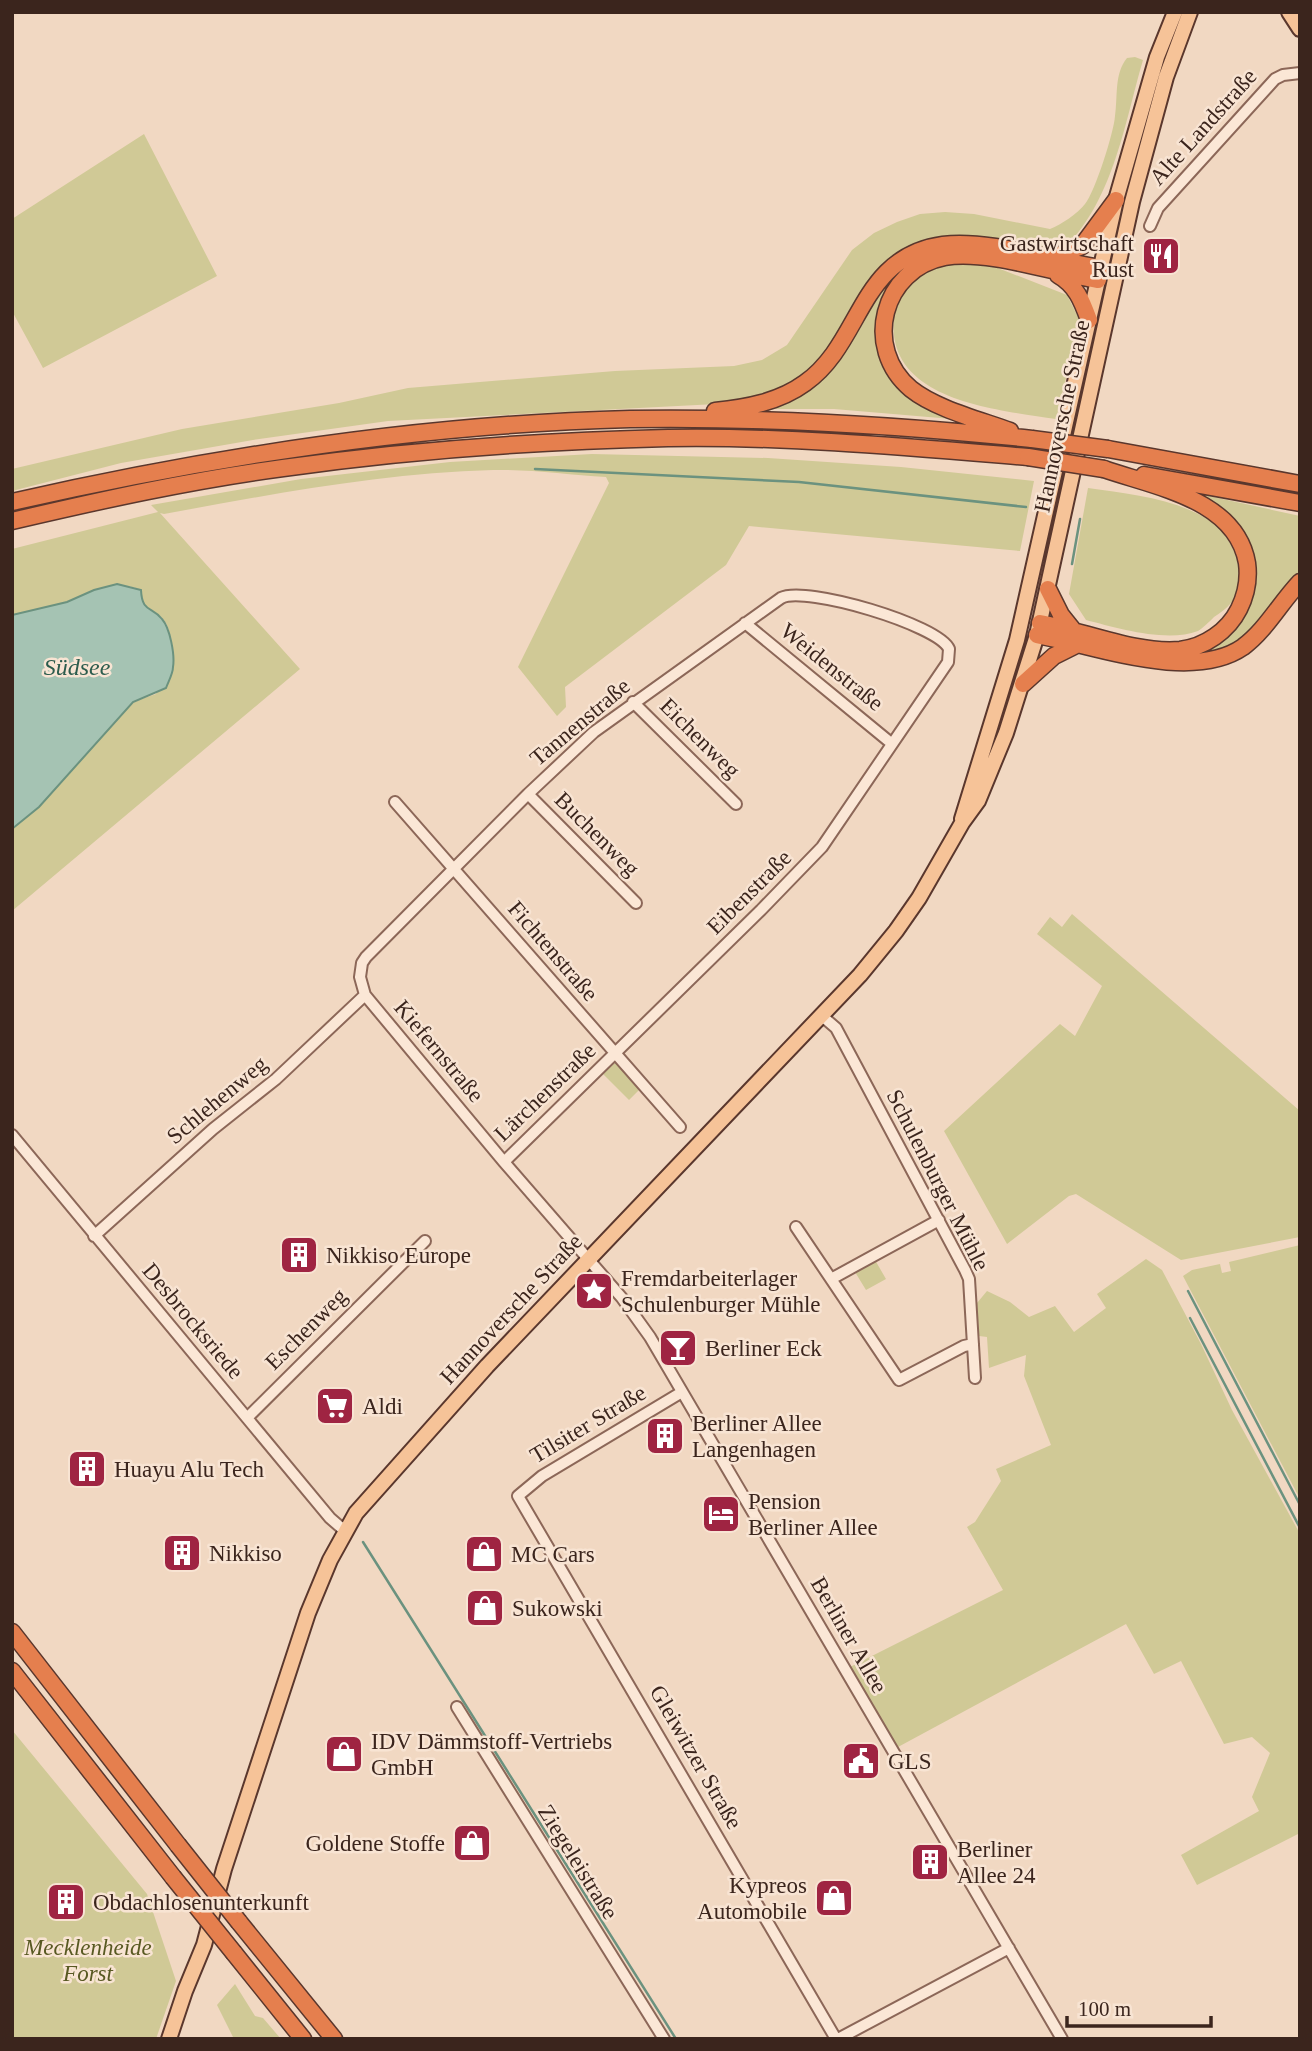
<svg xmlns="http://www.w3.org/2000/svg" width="1312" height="2051" font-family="Georgia,serif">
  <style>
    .green { fill: #d0c996 }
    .water { fill: #a5c3b3; stroke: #6b927f; stroke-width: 2 }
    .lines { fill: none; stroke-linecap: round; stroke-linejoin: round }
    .stream { stroke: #6b927f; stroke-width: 2.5 }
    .minor-casing { stroke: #8c6758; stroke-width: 14 }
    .major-casing { stroke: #5a372d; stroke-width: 18 }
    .highway-casing { stroke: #5a372d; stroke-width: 19 }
    .minor { stroke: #fbe7d6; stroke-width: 10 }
    .major { stroke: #f6c398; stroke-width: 14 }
    .highway { stroke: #e57f4e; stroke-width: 16 }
    .highway-bridge-casing { stroke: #5a372d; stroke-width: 19; stroke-linecap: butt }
    .highway-bridge { stroke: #e57f4e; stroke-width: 16 }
    .labels { text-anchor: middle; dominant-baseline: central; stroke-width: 5; stroke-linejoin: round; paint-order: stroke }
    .street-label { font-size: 23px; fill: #3b251d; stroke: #f8e4d3 }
    .poi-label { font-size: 23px; fill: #3b251d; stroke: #f8e4d3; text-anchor: start }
    .park-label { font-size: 23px; font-style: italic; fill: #585922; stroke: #f8e4d3 }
    .water-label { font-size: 24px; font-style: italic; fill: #2c5c4d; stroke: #f8e4d3 }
  </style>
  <rect width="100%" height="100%" fill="#f1d8c2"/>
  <!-- green -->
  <path class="green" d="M 1135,57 L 1143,60 C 1124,125 1113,204 1060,252 L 882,268 C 871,280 861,292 852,306 C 845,319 839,333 831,344 C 807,377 775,395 736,403 L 388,421 L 253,440 L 121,463 L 12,491 L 12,469 L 182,429 L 339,403 L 408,388 L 615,371 L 734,366 L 762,360 L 787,345 L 852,250 L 874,233 L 897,222 L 920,214 L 945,212 L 974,214 L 1050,229 C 1062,224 1077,214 1085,204 C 1095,192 1114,132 1115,116 C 1118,96 1114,74 1127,58 Z
    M 144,134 L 217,276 L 43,368 L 12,311 L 12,219 Z
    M 985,253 L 908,269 L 878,344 L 886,370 L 908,396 L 952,419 L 834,409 L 771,409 L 771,405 L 787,398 L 904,262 Z
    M 948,262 L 985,263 L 1067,295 L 1080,321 L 1056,419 C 993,409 879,400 895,310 C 899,285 925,269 948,262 Z
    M 592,454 L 768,458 L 901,467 L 1034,481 L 1020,551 L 749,526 L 726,565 L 565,687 L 566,707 L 557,716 L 518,667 L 609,483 L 606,477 C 569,475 530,469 493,470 C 382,473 273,494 164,514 L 160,513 L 300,669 L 12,911 L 12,829 L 39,807 L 133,702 L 156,694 C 162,672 182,633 159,615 C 147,607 142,606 141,590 C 110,578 95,592 67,602 C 49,609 30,612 12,615 L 12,549 L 158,512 L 151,505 L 301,479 L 450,462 Z
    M 1088,488 C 1129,494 1176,498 1212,522 C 1234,538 1250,579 1231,603 C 1226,609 1220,613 1214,617 C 1209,622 1203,628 1198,631 C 1167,643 1117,628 1086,620 L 1069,594 Z
    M 1195,493 L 1300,516 L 1300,574 L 1243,642 L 1211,656 L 1148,652 L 1223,637 L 1252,557 Z
    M 1072,914 L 1300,1111 L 1300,1237 L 1181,1260 L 1076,1194 L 1069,1196 L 1007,1244 L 944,1131 L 1060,1024 L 1075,1036 L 1102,986 L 1037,934 L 1050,917 L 1062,927 Z
    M 616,1062 L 641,1088 L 629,1100 L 603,1074 Z
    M 1300,1245 L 1300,1499 L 1183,1276 L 1192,1270 L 1220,1264 L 1222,1273 L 1231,1271 L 1229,1262 Z
    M 1146,1259 L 1162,1270 L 1201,1344 L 1232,1410 L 1300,1534 L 1300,1833 L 1197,1885 L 1181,1855 L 1259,1811 L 1252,1797 L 1270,1753 L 1252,1737 L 1224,1744 L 1181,1661 L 1154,1674 L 1126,1624 L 898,1747 L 850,1667 L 1003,1590 L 967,1527 L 975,1522 L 1001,1481 L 996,1469 L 1051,1445 L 1024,1376 L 1026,1355 L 989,1368 L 987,1337 L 979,1336 L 977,1303 L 987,1291 L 1010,1302 L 1029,1317 L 1055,1306 L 1074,1332 L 1106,1308 L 1097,1294 Z
    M 875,1260 L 886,1279 L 866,1290 L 855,1272 Z
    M 12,1730 L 147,1894 L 176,1981 L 156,2039 L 12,2039 Z
    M 235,1984 L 255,2016 L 263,2018 L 281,2039 L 234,2039 L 217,2005 Z"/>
  <!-- water -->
  <path class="water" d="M 117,584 L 141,590 C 142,613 152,606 162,619 C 170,628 175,655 173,667 C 173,674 168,682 166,688 L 133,702 L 39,807 L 12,829 L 12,615 L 67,602 L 94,590 Z"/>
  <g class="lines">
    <!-- stream -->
    <path class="stream" d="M 535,469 L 799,482 L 1026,507
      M 1072,564 L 1080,519
      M 1188,1291 L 1300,1505
      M 1190,1318 L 1300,1528
      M 363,1542 L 676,2039"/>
    <defs>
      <path id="minor" d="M 1150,226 L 1158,208 L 1275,79 L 1283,75 L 1300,73
        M 745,623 L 891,743
        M 633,702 L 736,804
        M 528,794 L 636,903
        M 395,802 L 680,1127
        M 822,1016 L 836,1028 L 965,1270 L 969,1279 L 975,1378
        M 12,1135 L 330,1518 L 345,1531
        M 504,1162 L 761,910 L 822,847 L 948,662 L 949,649 C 939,625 805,585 781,598 L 594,732 L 528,794 L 366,957 L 362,963 L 360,977 L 365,995 L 504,1162 L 622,1298 L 650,1337 L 1062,2039
        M 796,1227 L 899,1380 L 964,1346 L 973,1344
        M 94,1236 L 213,1129 L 276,1079 L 365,995
        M 831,1279 L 939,1220
        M 682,1392 L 542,1476 L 518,1496 L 836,2039
        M 247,1418 L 425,1241
        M 457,1707 L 664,2039
        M 838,2039 L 1009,1948"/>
      <path id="major" d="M 1289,12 L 1300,29
        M 962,819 L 1017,640 L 1116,200 L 1157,57 L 1175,12
        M 169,2039 L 185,1991 L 204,1945 L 224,1869 L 308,1613 L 330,1560 L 356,1513 L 487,1366 L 860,975 L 896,931 L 919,898 L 962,823 L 978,801 L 1006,733 L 1037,635 L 1132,202 L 1166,77 L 1190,12"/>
      <path id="highway" d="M 1055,257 L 1082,246 L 1116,200
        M 1058,275 C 1076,285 1082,301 1089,320
        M 715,411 C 746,408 779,402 805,383 C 863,342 858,257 943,245 C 988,239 1054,261 1100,268
        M 1010,431 C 980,420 936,409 911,389 C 862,348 882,269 945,257 C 984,249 1056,273 1098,280
        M 1108,449 L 1300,484
        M 1144,475 L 1300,503
        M 12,502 C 215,456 422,424 630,419 C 764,417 899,425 1032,439
        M 12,521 C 102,500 192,480 283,468 C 410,450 539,441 668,438 C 788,436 908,447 1028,457
        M 1048,589 L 1061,615 L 1073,630
        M 1040,623 C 1084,631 1136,654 1180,650 C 1205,647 1228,631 1239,609 C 1246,595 1249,578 1247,563 C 1236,499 1155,487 1104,469
        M 1037,635 C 1094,645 1191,683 1243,647 C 1266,630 1280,603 1300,582
        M 1023,684 L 1054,656 L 1080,643
        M 12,1632 L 178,1845
        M 12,1671 L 173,1877
        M 239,1922 L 334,2039
        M 234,1953 L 303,2039"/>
    </defs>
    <!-- minor casing -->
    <use href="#minor" class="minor-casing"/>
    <!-- major casing -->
    <use href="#major" class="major-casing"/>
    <!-- highway casing -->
    <use href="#highway" class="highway-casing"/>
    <!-- minor -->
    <use href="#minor" class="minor"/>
    <!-- major -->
    <use href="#major" class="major"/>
    <!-- highway -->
    <use href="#highway" class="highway"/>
    <defs>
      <path id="highway-bridge" d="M 1032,439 L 1108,449
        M 1028,457 L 1104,469
        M 178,1845 L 239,1922
        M 173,1877 L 234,1953"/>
    </defs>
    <!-- highway-bridge casing -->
    <use href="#highway-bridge" class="highway-bridge-casing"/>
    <!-- highway-bridge -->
    <use href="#highway-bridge" class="highway-bridge"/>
  </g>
  <!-- icons -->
  <defs>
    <symbol id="restaurant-square" viewBox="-11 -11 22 22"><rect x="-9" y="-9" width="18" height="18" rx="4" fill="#9f2442" stroke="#f8e4d3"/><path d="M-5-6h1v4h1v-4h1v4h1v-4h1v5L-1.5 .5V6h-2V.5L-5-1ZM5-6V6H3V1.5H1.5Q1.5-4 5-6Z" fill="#fff"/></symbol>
    <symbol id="building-square" viewBox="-11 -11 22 22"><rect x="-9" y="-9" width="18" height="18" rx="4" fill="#9f2442" stroke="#f8e4d3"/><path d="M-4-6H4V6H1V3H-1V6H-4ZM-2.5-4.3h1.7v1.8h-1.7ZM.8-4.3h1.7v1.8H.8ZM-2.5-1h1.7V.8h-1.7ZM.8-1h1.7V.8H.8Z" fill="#fff"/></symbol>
    <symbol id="sight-square" viewBox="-11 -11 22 22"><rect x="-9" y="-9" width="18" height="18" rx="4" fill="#9f2442" stroke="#f8e4d3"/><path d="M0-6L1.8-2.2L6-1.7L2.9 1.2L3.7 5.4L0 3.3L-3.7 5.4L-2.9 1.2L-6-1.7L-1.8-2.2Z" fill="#fff"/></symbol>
    <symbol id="bar-square" viewBox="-11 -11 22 22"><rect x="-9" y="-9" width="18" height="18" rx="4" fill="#9f2442" stroke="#f8e4d3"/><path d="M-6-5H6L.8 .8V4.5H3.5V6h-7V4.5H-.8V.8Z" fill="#fff"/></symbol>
    <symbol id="supermarket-square" viewBox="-11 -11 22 22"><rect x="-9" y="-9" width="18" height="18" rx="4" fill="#9f2442" stroke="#f8e4d3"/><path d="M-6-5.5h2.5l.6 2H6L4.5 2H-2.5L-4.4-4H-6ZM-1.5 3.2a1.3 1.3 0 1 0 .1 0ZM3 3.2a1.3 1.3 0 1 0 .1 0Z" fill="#fff"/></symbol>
    <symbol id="hotel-square" viewBox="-11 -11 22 22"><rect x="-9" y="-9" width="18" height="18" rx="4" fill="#9f2442" stroke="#f8e4d3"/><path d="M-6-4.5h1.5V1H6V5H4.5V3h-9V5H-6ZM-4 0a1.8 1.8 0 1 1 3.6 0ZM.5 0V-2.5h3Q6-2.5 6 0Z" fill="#fff"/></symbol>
    <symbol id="shop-square" viewBox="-11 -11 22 22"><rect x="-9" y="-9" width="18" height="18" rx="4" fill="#9f2442" stroke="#f8e4d3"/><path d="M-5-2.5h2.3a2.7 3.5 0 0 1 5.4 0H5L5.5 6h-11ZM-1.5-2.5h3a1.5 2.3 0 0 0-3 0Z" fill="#fff"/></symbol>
    <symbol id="civic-square" viewBox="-11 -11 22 22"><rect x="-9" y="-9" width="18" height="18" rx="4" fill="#9f2442" stroke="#f8e4d3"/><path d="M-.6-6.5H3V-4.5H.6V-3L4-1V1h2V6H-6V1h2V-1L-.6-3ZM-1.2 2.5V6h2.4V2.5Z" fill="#fff"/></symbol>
  </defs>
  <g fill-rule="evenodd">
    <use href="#restaurant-square" x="1139" y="234" width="44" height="44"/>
    <use href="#building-square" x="277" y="1233" width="44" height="44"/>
    <use href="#sight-square" x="572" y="1269" width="44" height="44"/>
    <use href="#bar-square" x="656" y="1326" width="44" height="44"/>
    <use href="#supermarket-square" x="313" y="1384" width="44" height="44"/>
    <use href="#building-square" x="643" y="1414" width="44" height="44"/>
    <use href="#building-square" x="65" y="1447" width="44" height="44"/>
    <use href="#hotel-square" x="699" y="1492" width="44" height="44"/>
    <use href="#building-square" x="160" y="1531" width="44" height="44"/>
    <use href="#shop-square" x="462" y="1532" width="44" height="44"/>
    <use href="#shop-square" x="463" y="1586" width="44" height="44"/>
    <use href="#shop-square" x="322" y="1732" width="44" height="44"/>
    <use href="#civic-square" x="839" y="1739" width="44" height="44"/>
    <use href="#shop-square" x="450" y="1821" width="44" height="44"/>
    <use href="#building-square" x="908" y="1840" width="44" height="44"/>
    <use href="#shop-square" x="812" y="1876" width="44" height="44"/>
    <use href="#building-square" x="44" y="1880" width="44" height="44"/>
  </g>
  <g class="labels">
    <!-- street labels -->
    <g class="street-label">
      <text transform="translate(1203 127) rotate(-48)">Alte Landstraße</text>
      <text transform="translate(1062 416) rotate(-78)">Hannoversche Straße</text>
      <text transform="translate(832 667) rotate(39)">Weidenstraße</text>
      <text transform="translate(580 722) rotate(-40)">Tannenstraße</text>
      <text transform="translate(700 738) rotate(45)">Eichenweg</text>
      <text transform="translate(597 834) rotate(45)">Buchenweg</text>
      <text transform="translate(749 892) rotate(-45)">Eibenstraße</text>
      <text transform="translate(553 951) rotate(49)">Fichtenstraße</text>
      <text transform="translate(439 1051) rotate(50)">Kiefernstraße</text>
      <text transform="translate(545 1092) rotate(-44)">Lärchenstraße</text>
      <text transform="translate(217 1100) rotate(-40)">Schlehenweg</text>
      <text transform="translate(938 1180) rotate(63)">Schulenburger Mühle</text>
      <text transform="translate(511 1309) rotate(-47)">Hannoversche Straße</text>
      <text transform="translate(193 1321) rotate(50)">Desbrocksriede</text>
      <text transform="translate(306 1329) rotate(-45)">Eschenweg</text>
      <text transform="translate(588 1424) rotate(-31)">Tilsiter Straße</text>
      <text transform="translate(849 1635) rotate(60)">Berliner Allee</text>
      <text transform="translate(696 1757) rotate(60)">Gleiwitzer Straße</text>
      <text transform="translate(578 1862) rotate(58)">Ziegeleistraße</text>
    </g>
    <!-- poi labels -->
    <g class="poi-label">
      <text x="1134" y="243" text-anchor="end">Gastwirtschaft<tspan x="1134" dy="26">Rust</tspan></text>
      <text x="326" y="1255">Nikkiso Europe</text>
      <text x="621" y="1278">Fremdarbeiterlager<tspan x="621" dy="26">Schulenburger Mühle</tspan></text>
      <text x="705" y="1348">Berliner Eck</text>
      <text x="362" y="1406">Aldi</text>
      <text x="692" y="1423">Berliner Allee<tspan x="692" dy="26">Langenhagen</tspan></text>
      <text x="114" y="1469">Huayu Alu Tech</text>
      <text x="748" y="1501">Pension<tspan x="748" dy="26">Berliner Allee</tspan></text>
      <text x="209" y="1553">Nikkiso</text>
      <text x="511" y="1554">MC Cars</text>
      <text x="512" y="1608">Sukowski</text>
      <text x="371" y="1741">IDV Dämmstoff-Vertriebs<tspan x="371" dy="26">GmbH</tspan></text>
      <text x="888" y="1761">GLS</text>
      <text x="445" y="1843" text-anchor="end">Goldene Stoffe</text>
      <text x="957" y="1849">Berliner<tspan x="957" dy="26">Allee 24</tspan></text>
      <text x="807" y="1885" text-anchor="end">Kypreos<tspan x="807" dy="26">Automobile</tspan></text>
      <text x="93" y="1902">Obdachlosenunterkunft</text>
    </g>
    <!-- park labels -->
    <g class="park-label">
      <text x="88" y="1947">Mecklenheide<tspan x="88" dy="26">Forst</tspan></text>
    </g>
    <!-- water labels -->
    <g class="water-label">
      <text x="77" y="667">Südsee</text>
    </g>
  </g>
  <!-- border -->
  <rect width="1312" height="2051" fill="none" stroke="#3b251d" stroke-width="28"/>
  <!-- scale -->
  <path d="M1067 2016v10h144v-10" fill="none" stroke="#3b251d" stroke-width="3.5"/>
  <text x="1078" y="2016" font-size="21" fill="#3b251d" stroke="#f8e4d3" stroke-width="5" paint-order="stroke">100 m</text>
</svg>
